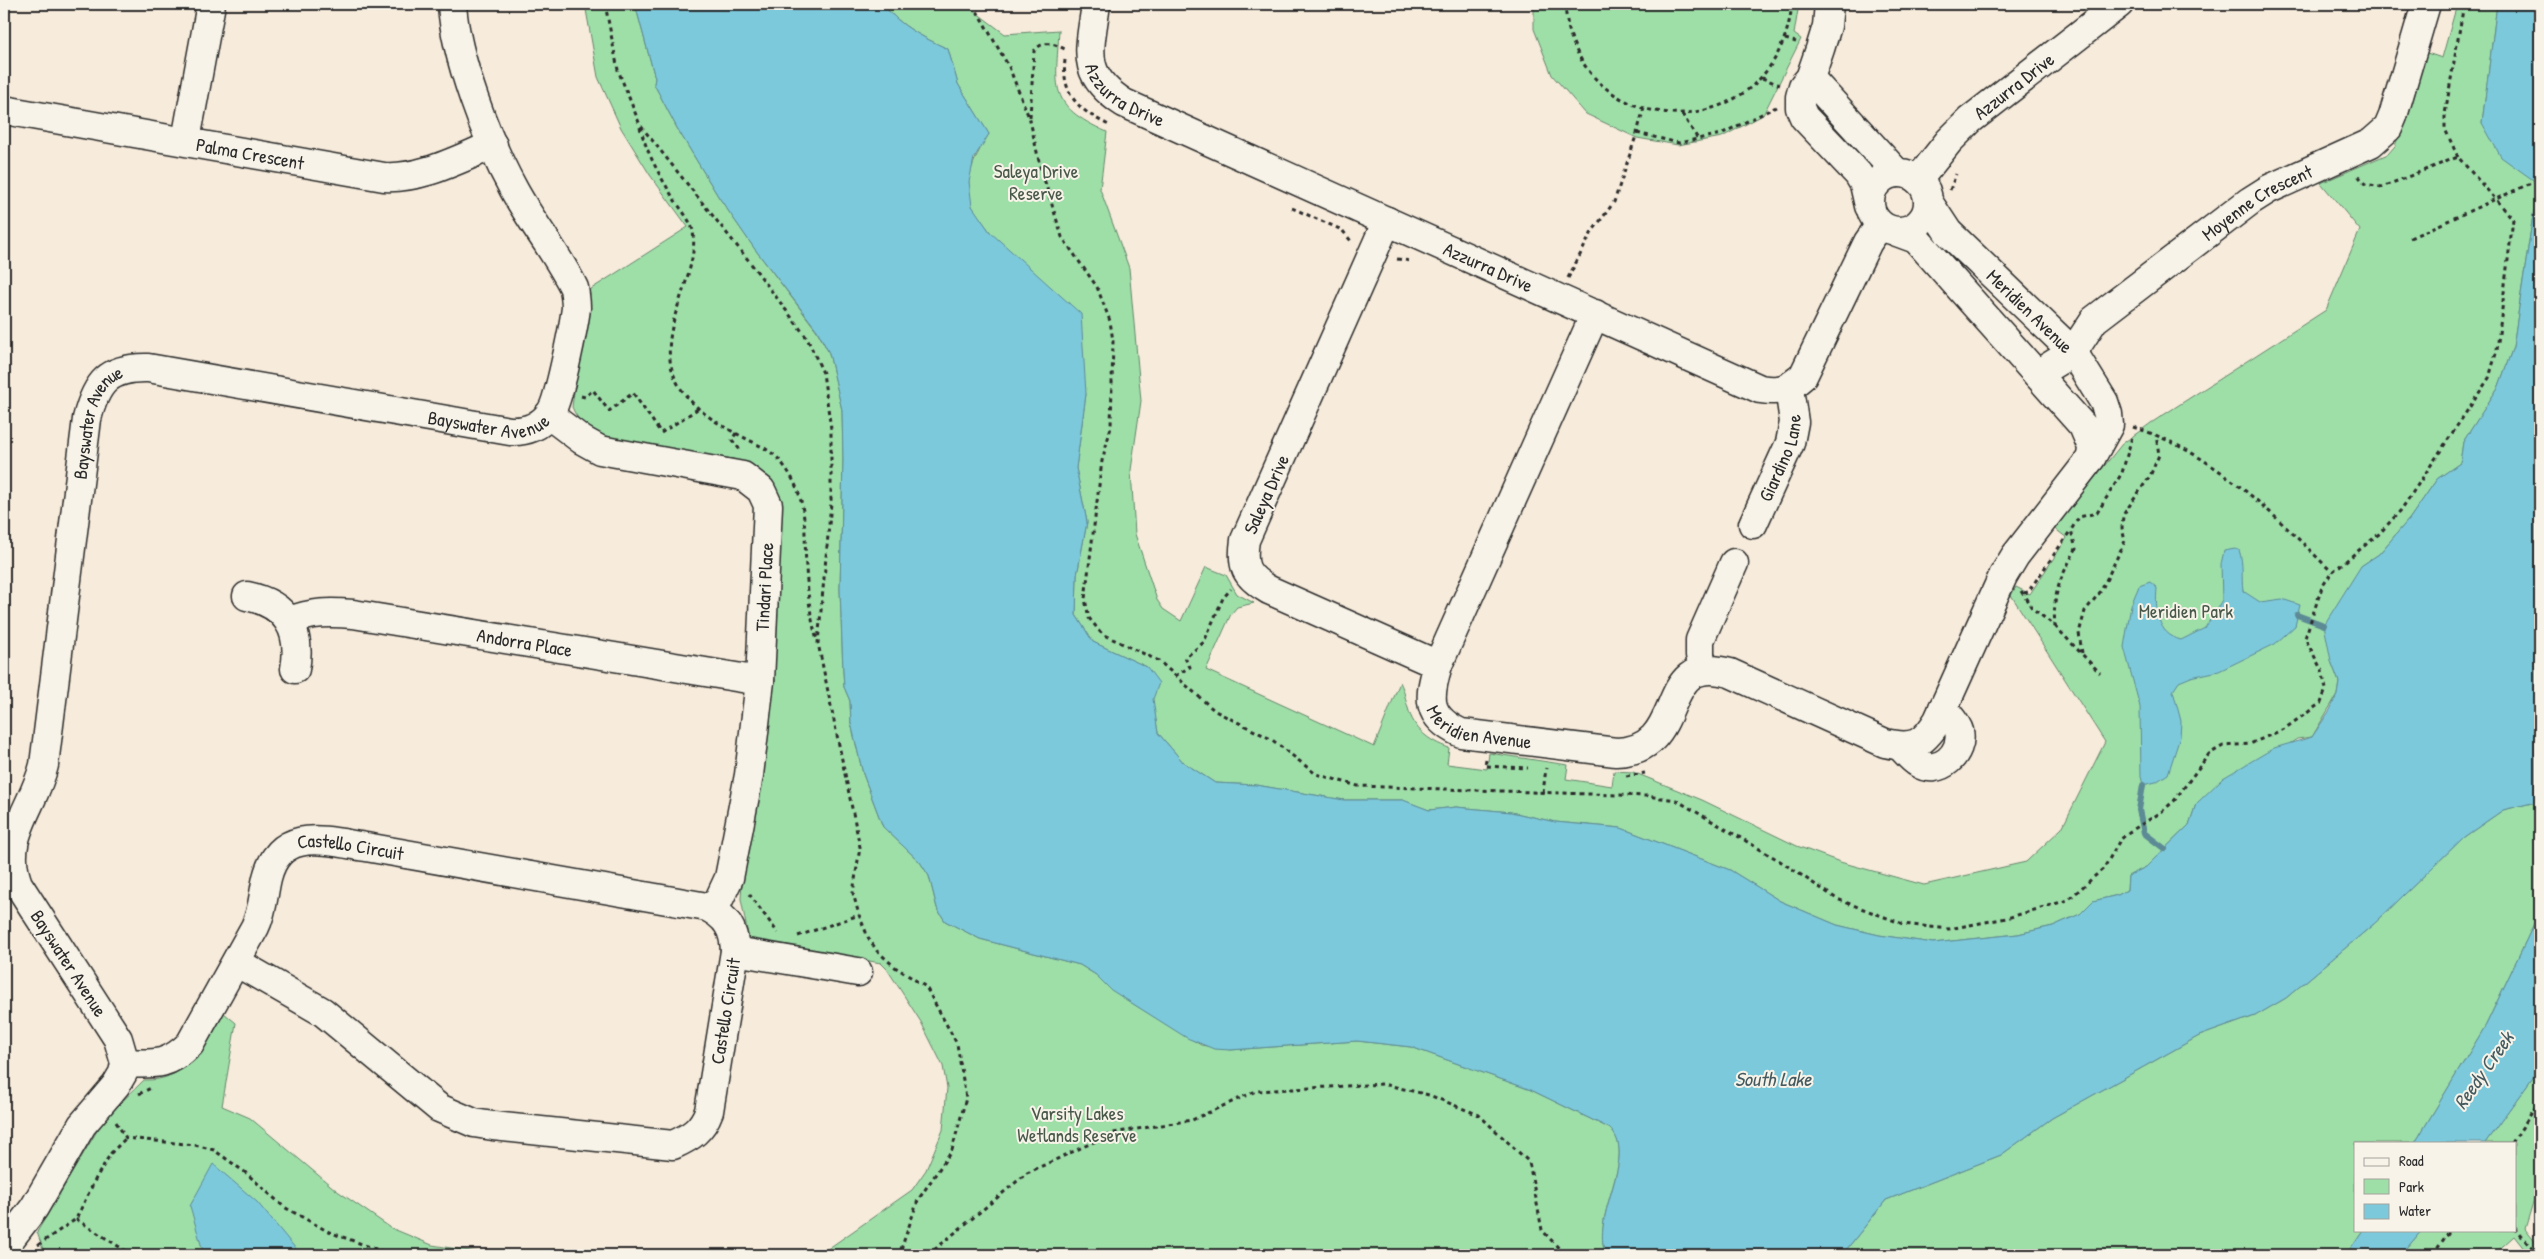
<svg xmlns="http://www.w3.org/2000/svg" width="2544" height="1259" font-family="'Patrick Hand',sans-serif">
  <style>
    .green { fill: #9edfa8; stroke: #64856a }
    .water { fill: #7dc9dc; stroke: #5c8a95 }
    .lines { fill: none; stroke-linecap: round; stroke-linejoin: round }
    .stream { stroke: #5c8a95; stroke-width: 6 }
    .minor-casing { stroke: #2b2b2b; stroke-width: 31 }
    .path { stroke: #2b2b2b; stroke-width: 3; stroke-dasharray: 4 4; stroke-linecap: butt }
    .minor { stroke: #f7f3e8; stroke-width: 28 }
    .labels { text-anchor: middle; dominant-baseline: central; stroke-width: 4; stroke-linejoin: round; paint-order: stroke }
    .street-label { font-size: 19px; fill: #2b2b2b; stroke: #f7f3e8 }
    .park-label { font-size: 19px; fill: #48584a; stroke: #f7f3e8 }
    .water-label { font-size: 20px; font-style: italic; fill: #445a60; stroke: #f7f3e8 }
  </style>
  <rect width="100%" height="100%" fill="#f7ebdb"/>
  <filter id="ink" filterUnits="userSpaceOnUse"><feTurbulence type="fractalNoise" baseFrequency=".02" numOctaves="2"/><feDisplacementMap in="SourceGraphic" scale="10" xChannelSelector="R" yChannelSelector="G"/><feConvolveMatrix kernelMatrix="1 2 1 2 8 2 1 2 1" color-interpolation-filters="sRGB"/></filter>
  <g filter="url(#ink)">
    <!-- green -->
    <path class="green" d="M 585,4 L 635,4 L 655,78 L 654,84 L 677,128 L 718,196 L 754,248 L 817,331 L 829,353 L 842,410 L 843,460 L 840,589 L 843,671 L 844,687 L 850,701 L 851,723 L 863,774 L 883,827 L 920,862 L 929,876 L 937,908 L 945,921 L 980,939 L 1080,965 L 1096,975 L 1122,997 L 1201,1045 L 1230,1050 L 1357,1041 L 1411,1047 L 1531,1090 L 1609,1128 C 1640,1154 1589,1216 1606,1255 L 819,1255 L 912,1190 L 926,1170 L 943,1130 L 947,1088 L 943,1066 L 921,1022 L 887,969 L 881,963 L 749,940 L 741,899 L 742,882 L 779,543 L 777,490 L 753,467 L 733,459 L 606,439 C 590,431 579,424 572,407 L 588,291 L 688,227 L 650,175 L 621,128 L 598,77 Z
      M 882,4 L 965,4 L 1005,34 L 1059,30 C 1056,88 1047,105 1107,132 L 1100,189 L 1129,268 L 1141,401 L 1131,470 L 1135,534 L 1157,600 L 1163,609 L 1181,621 L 1206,567 L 1226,575 L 1237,594 L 1254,603 L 1237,607 L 1231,614 L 1206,670 L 1374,747 L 1400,682 C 1405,692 1405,699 1408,708 C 1414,730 1429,741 1449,748 L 1447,764 L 1487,769 L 1489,753 L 1568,765 L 1566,779 L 1612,786 L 1614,771 L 1633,772 L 1702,800 L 1797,846 L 1840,862 L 1924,885 L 2026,862 L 2062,828 L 2105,742 L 2011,595 L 2016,587 L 2030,594 L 2067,538 L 2054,528 L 2122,444 L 2151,423 L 2326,310 L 2360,230 L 2321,183 L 2388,154 L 2395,146 L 2427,53 L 2442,58 L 2456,8 L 2444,4 L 2497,4 L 2482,123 L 2540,166 L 2538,198 L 2533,215 L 2513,347 L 2499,386 L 2463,442 L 2460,463 L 2437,479 L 2410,518 L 2379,554 L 2361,566 L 2331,661 L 2339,682 L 2337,695 L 2312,737 L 2297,739 L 2196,804 L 2189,825 L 2146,867 L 2128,876 L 2127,890 L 2118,895 L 2093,901 L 2080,914 L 2053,926 L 2018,934 L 1933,943 L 1879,935 L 1837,925 L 1780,901 L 1730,870 L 1621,828 L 1555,822 L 1511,812 L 1456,807 L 1429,810 L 1402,800 L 1344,800 L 1256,785 L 1215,783 L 1183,762 L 1158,733 L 1147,667 L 1093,642 L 1076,615 L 1077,575 L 1087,522 L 1076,468 L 1086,394 L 990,232 C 985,224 976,215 972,206 C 962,179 976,155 989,134 L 958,84 L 948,49 C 920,36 902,27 882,4 Z
      M 1534,4 L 1799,4 L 1794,34 L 1801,39 L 1763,115 L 1722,137 L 1678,145 L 1637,138 L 1586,114 L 1552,75 L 1534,29 Z
      M 2540,801 L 2540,911 L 2486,1025 L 2415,1143 L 2355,1143 L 2355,1230 L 2363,1230 L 2346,1255 L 1842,1255 L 1886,1200 L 2001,1155 L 2052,1118 L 2199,1036 L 2255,1016 L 2286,998 L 2375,923 L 2464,837 L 2503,810 Z
      M 224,1013 L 236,1023 L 222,1106 L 250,1118 L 336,1190 L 391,1228 L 432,1245 L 495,1255 L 45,1255 L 37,1232 L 104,1119 L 144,1080 C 185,1082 207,1046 224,1013 Z
      M 2540,1067 L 2540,1179 L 2525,1229 L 2540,1248 L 2540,1255 L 2529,1255 L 2514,1236 L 2493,1255 L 2401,1255 L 2422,1230 L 2515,1230 L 2515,1143 L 2485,1143 Z"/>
    <!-- water -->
    <path class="water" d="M 635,4 L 882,4 C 902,27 920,36 948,49 L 958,84 L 989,134 L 974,158 L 969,182 L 972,206 L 990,232 L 1081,314 L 1086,394 L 1076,468 L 1087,522 L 1077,575 L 1076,615 L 1093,642 L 1147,667 L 1159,683 L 1153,699 L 1158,733 L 1183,762 L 1215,783 L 1256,785 L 1344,800 L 1403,800 L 1429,810 L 1456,807 L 1511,812 L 1555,822 L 1621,828 L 1730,870 L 1780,901 L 1837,925 L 1879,935 L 1933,943 L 2018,934 L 2053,926 L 2080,914 L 2093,901 L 2118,895 L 2127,890 L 2128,876 L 2146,867 L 2189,825 L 2196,804 L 2223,778 L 2274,748 L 2312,737 L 2330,710 L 2337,695 L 2339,682 L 2331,661 L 2324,625 L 2361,566 L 2379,554 L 2410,518 L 2437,479 L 2460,463 L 2463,442 L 2499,386 L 2513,347 L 2533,215 L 2538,198 L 2535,190 L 2536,182 L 2501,157 L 2482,123 L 2497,4 L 2540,4 L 2540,801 L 2503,810 L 2464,837 L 2375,923 L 2286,998 L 2255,1016 L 2199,1036 L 2052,1118 L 2001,1155 L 1886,1200 L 1842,1255 L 1606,1255 C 1589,1217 1640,1155 1609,1128 L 1531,1090 L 1411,1047 L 1357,1041 L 1230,1050 L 1214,1049 L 1187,1038 L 1111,990 L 1096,975 L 1080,965 L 980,939 L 945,921 L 937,908 L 929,876 L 920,862 L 883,827 L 863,774 L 851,723 L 850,701 L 844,687 L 843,671 L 840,589 L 843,460 L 842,410 L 829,353 L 817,330 L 754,248 L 718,196 L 677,128 L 654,84 L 655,78 Z
      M 2235,549 L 2239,550 C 2244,564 2241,577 2243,591 L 2260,602 L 2282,599 L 2300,605 L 2295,626 L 2275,644 L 2219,671 L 2191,677 L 2179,682 L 2173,691 L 2181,721 L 2180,737 L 2168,774 L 2156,782 L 2143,785 L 2141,776 L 2140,707 L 2124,647 L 2131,605 L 2139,586 L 2150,582 L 2157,588 C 2155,610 2157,634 2181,640 L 2205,628 L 2222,600 L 2221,564 L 2224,551 Z
      M 2540,911 L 2540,1067 L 2485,1143 L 2415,1143 L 2486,1025 Z
      M 213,1164 L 257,1202 L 301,1255 L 204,1255 L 190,1206 Z
      M 2363,1230 L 2422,1230 L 2401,1255 L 2346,1255 Z"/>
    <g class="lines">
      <!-- stream -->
      <path class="stream" d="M 2297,615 L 2324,625
        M 2143,785 L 2139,810 L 2144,833 L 2165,849"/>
      <defs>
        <g id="minor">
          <path id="s1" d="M 1096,4 C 1090,50 1079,74 1124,103 L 1760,389 C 1781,392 1787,390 1803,376 L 1868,242 L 1880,225"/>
          <path d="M 1829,4 L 1827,26 L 1820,49 L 1810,78 L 1803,86 L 1800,97 L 1800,108 L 1804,117 L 1858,174 L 1864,184 L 1869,206"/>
          <path d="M 1810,78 L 1897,173"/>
          <path id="s2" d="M 4,110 L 384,177 C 423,179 458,159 493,145"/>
          <path d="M 186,140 L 211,4"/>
          <circle cx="1899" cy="202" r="29"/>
          <path id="s3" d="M 1918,180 L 1949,141 L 1970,120 L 2119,4"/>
          <path d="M 1387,221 L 1245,540 C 1241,567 1245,576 1269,590 L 1438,665"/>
          <path d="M 1897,232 L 1916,239 L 2083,426 L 2092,447 L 2091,458 L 2109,425 L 2108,414 L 2104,402 L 2073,352 L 1948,232 L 1929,203"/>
          <path id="s4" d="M 1595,314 L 1438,665 C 1428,698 1426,717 1461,733 L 1616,752 C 1691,751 1653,651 1730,673 L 1885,743 C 1913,749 1923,745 1938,720 L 2003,576 L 2015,556 L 2091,458"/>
          <path id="s5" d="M 2037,374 L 2073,352 L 2094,320 L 2250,201 L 2269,189 L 2371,143 L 2388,128 L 2393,116 L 2426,4"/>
          <path d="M 549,415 L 582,440 L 600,450 L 743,476 L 761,490 L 768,505 L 760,681 L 749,775 L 729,878 L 714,910"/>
          <path id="s6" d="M 1753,524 L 1790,443 L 1794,422 L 1789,388"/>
          <path d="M 247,596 C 286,604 302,630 295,669"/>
          <path id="s7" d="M 290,621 C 311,612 330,612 353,614 L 760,681"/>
          <path d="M 1704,669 L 1700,655 L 1700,640 L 1734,563"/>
          <path d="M 1901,747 C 1906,752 1912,760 1918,763 C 1939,777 1964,753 1959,731 C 1957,723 1948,715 1943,708"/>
          <path d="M 735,951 L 858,972"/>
          <path id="s8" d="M 125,1063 C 155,1064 168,1066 190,1044 L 255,927 C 263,911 263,895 267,878 C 280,826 326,841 366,847 L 707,907 C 727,917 734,929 735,951 L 709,1111 C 702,1130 691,1137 673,1145 L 493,1126 L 474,1123 L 439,1108 L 323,1012 L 236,962"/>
          <path id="s9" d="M 4,1247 L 34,1208 L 82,1125 L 116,1085 L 123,1073 L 125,1063 L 118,1039 L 18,884 C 0,837 34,808 44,765 L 87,419 C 96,383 108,367 148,368 L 510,431 C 526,432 541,426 550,413 C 559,402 574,324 576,308 C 576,301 575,295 574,288 C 557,253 531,222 513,188 C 487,141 455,56 452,4"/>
        </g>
      </defs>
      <!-- minor casing -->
      <use href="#minor" class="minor-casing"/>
      <!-- path -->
      <path class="path" d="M 605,4 L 618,70 L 640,125 L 749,261 L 807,338 L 823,373 L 831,429 L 831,503 L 818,643 L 860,847 L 853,893 L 859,915 L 868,937 L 877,951 L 895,967 L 926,987 L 957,1044 L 966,1098 L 952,1150 L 918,1200 L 899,1255
        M 973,4 L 1009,67 L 1030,120 L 1040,166 L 1062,237 L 1097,287 L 1110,321 L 1113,341 L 1111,427 L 1102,461 L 1085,599 L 1089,618 L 1102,634 L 1159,661 L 1215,711 L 1271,739 L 1316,774 L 1358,786 L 1647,796 L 1676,800 L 1780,861 L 1837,899 L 1903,924 L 1949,929 L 2007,918 L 2068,900 L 2104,868 L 2120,840 L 2129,832 L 2160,813 L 2174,801 L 2209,754 L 2223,746 L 2250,744 L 2284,729 L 2321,703 L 2326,689 L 2322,671 L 2305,638 L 2322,587 L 2332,572 L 2379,534 L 2401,510 L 2489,378 L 2497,350 L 2513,219 L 2458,157 L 2382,187 L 2365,184 L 2357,174
        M 1565,4 C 1573,145 1776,154 1792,4
        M 1785,39 L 1796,42
        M 1065,60 C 1061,96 1081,112 1111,126
        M 1762,78 L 1780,85
        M 1682,114 L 1698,139
        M 1030,117 L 1034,51 C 1044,39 1054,44 1067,50
        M 640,127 C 647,154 660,176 674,199 C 680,208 691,221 693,231 C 700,280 651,332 677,382 C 691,409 721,426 747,439 C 758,445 773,451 781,462 C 809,496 804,528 806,569 C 808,594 810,617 817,640
        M 1637,133 L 1679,143 L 1721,134 L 1776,107
        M 2458,157 L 2445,129 L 2445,114 L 2464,4
        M 1950,190 L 1956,174
        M 1292,208 L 1342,230 L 1351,241
        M 2410,238 L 2540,179
        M 1397,259 L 1411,261
        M 1568,278 L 1592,232 L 1614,202 L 1637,133 L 1644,108
        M 581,396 L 585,397 L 593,390 L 609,411 L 633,393 L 661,433 L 699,408
        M 2133,427 C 2214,452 2273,514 2332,572
        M 736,433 L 732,440 L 741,451
        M 2021,591 L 2032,608 L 2055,626 C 2052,593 2061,577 2076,549 L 2071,530 L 2079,517 L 2097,513 L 2122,473 L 2132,437
        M 2024,593 L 2028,592 L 2071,530
        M 2055,626 L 2100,673
        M 2082,653 L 2079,633 L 2085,611 L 2101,591 L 2125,541 L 2122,528 L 2123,515 L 2150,476 L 2159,455 L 2156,435
        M 1175,676 L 1190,667 L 1185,658 L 1204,642 L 1223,598 L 1231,589
        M 1486,760 L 1485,766 L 1528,768
        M 1626,776 L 1645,773
        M 1543,793 L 1546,768
        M 749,894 L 778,933
        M 798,936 L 859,915
        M 139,1094 L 151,1088
        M 116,1122 L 126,1138 L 195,1145 L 214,1150 L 246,1173 L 284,1207 L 329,1232 L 392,1255
        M 2512,1143 L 2540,1100
        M 76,1219 L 132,1255
        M 2515,1228 L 2537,1255
        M 38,1245 L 76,1219 L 96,1178 L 111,1153 L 126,1138
        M 928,1255 L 1027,1173 L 1113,1133 L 1192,1120 L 1256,1091 L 1383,1084 L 1429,1095 L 1479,1115 L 1529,1162 L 1542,1230 L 1565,1255
        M 2433,1255 L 2450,1230"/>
      <!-- minor -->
      <use href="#minor" class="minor"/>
    </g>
  </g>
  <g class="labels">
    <!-- street labels -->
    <g class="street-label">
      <text stroke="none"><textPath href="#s3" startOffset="135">Azzurra Drive</textPath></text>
      <text stroke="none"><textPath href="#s1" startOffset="108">Azzurra Drive</textPath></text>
      <text stroke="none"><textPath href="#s2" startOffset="250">Palma Crescent</textPath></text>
      <text stroke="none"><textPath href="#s5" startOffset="282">Moyenne Crescent</textPath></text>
      <text stroke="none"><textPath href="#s1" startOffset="512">Azzurra Drive</textPath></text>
      <text transform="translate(2030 311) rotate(44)">Meridien Avenue</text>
      <text stroke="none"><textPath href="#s9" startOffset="1340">Bayswater Avenue</textPath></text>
      <text stroke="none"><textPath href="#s9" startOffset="906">Bayswater Avenue</textPath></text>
      <text stroke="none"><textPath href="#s6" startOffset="72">Giardino Lane</textPath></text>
      <text transform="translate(1266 494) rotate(-66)">Saleya Drive</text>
      <text transform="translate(764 587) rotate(-87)">Tindari Place</text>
      <text stroke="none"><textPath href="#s7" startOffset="238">Andorra Place</textPath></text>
      <text stroke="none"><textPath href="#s4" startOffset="482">Meridien Avenue</textPath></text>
      <text stroke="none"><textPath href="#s8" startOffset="358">Castello Circuit</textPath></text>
      <text transform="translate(69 963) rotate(57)">Bayswater Avenue</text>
      <text transform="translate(725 1011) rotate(-81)">Castello Circuit</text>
    </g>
    <!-- park labels -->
    <g class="park-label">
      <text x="1036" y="171">Saleya Drive<tspan x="1036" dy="22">Reserve</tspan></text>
      <text x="2186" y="611">Meridien Park</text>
      <text x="1077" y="1113">Varsity Lakes<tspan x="1077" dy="22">Wetlands Reserve</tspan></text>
    </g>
    <!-- water labels -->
    <g class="water-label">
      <text transform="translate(2483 1070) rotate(-55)">Reedy Creek</text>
      <text x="1773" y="1078">South Lake</text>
    </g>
  </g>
  <!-- margin -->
  <rect width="2544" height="1259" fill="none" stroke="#f7f3e8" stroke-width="20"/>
  <rect x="10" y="10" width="2524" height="1239" fill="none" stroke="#2b2b2b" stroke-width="2" filter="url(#ink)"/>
  <!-- legend -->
  <rect x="2354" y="1142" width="162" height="90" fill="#f7f3e8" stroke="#a5a39c"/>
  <rect x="2364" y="1158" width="25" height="8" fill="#f7f3e8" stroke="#a5a39c"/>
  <text x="2399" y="1166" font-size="15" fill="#2b2b2b">Road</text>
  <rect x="2364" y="1179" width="25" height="15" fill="#9edfa8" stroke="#a5a39c"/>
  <text x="2399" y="1192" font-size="15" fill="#2b2b2b">Park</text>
  <rect x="2364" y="1204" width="25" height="15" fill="#7dc9dc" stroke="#a5a39c"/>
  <text x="2399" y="1216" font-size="15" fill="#2b2b2b">Water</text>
</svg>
